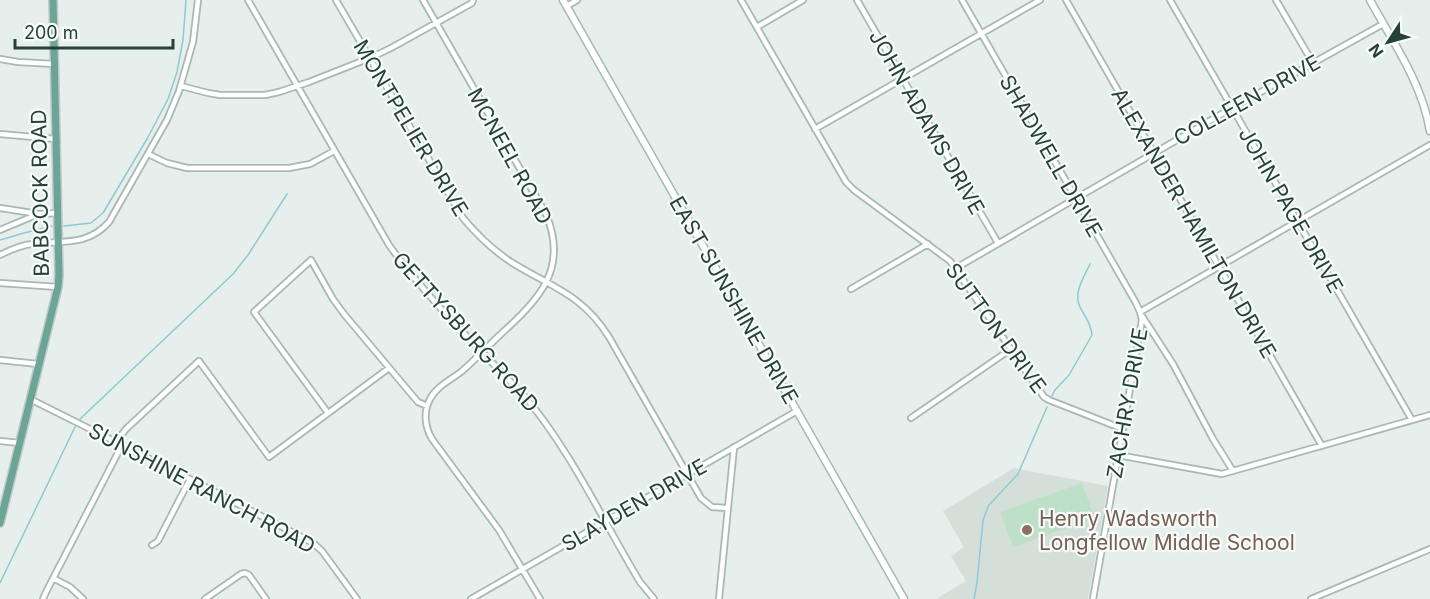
<svg xmlns="http://www.w3.org/2000/svg" width="1430" height="599" font-family="Inter,sans-serif">
  <style>
    .built { fill: #d4dfda }
    .green { fill: #bfe0c8 }
    .lines { fill: none; stroke-linecap: round; stroke-linejoin: round }
    .stream { stroke: #8ec9d4; stroke-width: 1.5 }
    .street-casing { stroke: #a8b8b2; stroke-width: 8 }
    .secondary-casing { stroke: #a4bbb3; stroke-width: 9 }
    .primary-casing { stroke: #c2cac8; stroke-width: 10 }
    .street { stroke: #fff; stroke-width: 4.5 }
    .secondary { stroke: #fff; stroke-width: 6 }
    .primary { stroke: #6aa596; stroke-width: 7 }
    .education-dot { fill: #8d6e63; stroke: #f7fbf9; stroke-width: 2 }
    .labels { text-anchor: middle; dominant-baseline: central; stroke-width: 4.5; stroke-linejoin: round; paint-order: stroke }
    .street-label { font-size: 21px; fill: #24423a; stroke: #f7fbf9 }
    .education-label { font-size: 21px; fill: #785e54; stroke: #f7fbf9; text-anchor: start }
  </style>
  <rect width="100%" height="100%" fill="#e6efeb"/>
  <!-- built -->
  <path class="built" d="M 1014,468 L 1108,486 L 1088,599 L 936,599 L 966,581 L 951,556 L 964,547 L 943,511 Z"/>
  <!-- green -->
  <path class="green" d="M 1082,483 L 1095,518 L 1013,547 L 1000,512 Z"/>
  <g class="lines">
    <!-- stream -->
    <path class="stream" d="M 64,226 L 91,223 L 103,213 L 147,139 L 168,99 L 177,72 L 183,40 L 186,0
      M 0,240 L 24,233 L 52,226
      M 1052,396 L 1055,390 L 1069,375 L 1092,335 C 1091,323 1085,317 1080,307 C 1073,293 1084,277 1090,264
      M 80,419 L 233,274 L 248,255 L 287,194
      M 0,583 L 75,427
      M 974,599 L 977,583 L 983,520 L 989,505 L 1018,474 L 1047,407"/>
    <defs>
      <path id="street" d="M 248,0 L 389,245 C 429,301 480,349 527,399 C 573,455 603,521 640,582 L 654,599
        M 336,0 L 463,218 C 477,235 493,250 511,262 C 551,287 582,294 609,337 L 701,498 L 712,507 L 727,508
        M 423,0 L 546,214 C 569,269 539,299 501,334 C 488,346 475,360 461,372 C 450,380 436,387 430,399 C 423,412 425,427 432,439 L 499,530 L 540,599
        M 741,0 L 846,182 L 854,190 L 950,261 L 1044,397 L 1049,400 L 1123,429
        M 857,0 L 998,243
        M 962,0 L 1136,303 L 1140,312 L 1142,320 L 1093,599
        M 1066,0 L 1322,446
        M 1170,0 L 1412,420
        M 1276,0 L 1313,63
        M 567,6 L 577,0
        M 757,27 L 803,0
        M 0,59 L 18,62 L 54,64
        M 181,86 L 208,93 L 220,95 L 265,95 L 279,92 L 309,82 L 370,58 L 391,48 L 472,3 L 473,0
        M 815,129 L 1040,0
        M 0,134 L 56,139
        M 148,154 L 167,163 L 187,168 L 289,168 L 310,164 L 334,151
        M 0,208 L 39,214 L 58,213
        M 0,230 L 36,215
        M 0,255 C 10,250 21,245 32,244 C 61,240 87,247 109,222 L 167,120 L 179,91 L 193,42 L 198,0
        M 956,268 L 1232,108 L 1383,24
        M 0,283 L 58,287
        M 851,289 L 928,244
        M 1140,312 L 1430,145
        M 1142,316 L 1173,364 L 1213,439 L 1233,471
        M 0,360 L 38,364
        M 30,399 L 190,479 L 313,543 L 322,551 L 357,599
        M 328,413 L 254,312 L 311,260 L 333,299 L 344,314 L 412,395 L 418,402 L 427,406
        M 911,418 L 1011,349
        M 0,441 L 20,443
        M 116,442 L 126,429 L 199,361 L 269,457 L 389,368
        M 1118,455 L 1222,474 L 1430,415
        M 152,545 L 158,541 L 190,479
        M 53,578 L 70,587 L 83,599
        M 43,599 L 46,592 L 122,445
        M 205,599 L 241,574 L 245,573 L 249,575 L 266,599
        M 471,599 L 797,411
        M 719,599 L 734,447
        M 1311,599 L 1430,549"/>
      <path id="secondary" d="M 563,0 L 904,599
        M 1370,0 C 1393,42 1422,83 1430,131"/>
      <path id="primary" d="M 0,523 L 58,287 L 59,275 L 53,0"/>
    </defs>
    <!-- street casing -->
    <use href="#street" class="street-casing"/>
    <!-- secondary casing -->
    <use href="#secondary" class="secondary-casing"/>
    <!-- primary casing -->
    <use href="#primary" class="primary-casing"/>
    <!-- street -->
    <use href="#street" class="street"/>
    <!-- secondary -->
    <use href="#secondary" class="secondary"/>
    <!-- primary -->
    <use href="#primary" class="primary"/>
  </g>
  <!-- markers -->
  <circle class="education-dot" cx="1027" cy="530" r="6"/>
  <g class="labels">
    <!-- street labels -->
    <g class="street-label">
      <text transform="translate(1247 100) rotate(-29)">COLLEEN DRIVE</text>
      <text transform="translate(927 122) rotate(60)">JOHN ADAMS DRIVE</text>
      <text transform="translate(411 128) rotate(59)">MONTPELIER DRIVE</text>
      <text transform="translate(510 156) rotate(61)">MCNEEL ROAD</text>
      <text transform="translate(1051 156) rotate(60)">SHADWELL DRIVE</text>
      <text transform="translate(40 193) rotate(-91)">BABCOCK ROAD</text>
      <text transform="translate(1291 210) rotate(60)">JOHN PAGE DRIVE</text>
      <text transform="translate(1194 223) rotate(60)">ALEXANDER HAMILTON DRIVE</text>
      <text transform="translate(734 300) rotate(60)">EAST SUNSHINE DRIVE</text>
      <text transform="translate(996 328) rotate(54)">SUTTON DRIVE</text>
      <text transform="translate(466 332) rotate(48)">GETTYSBURG ROAD</text>
      <text transform="translate(1127 403) rotate(-80)">ZACHRY DRIVE</text>
      <text transform="translate(202 488) rotate(28)">SUNSHINE RANCH ROAD</text>
      <text transform="translate(634 505) rotate(-30)">SLAYDEN DRIVE</text>
    </g>
    <!-- education labels -->
    <g class="education-label">
      <text x="1039" y="518">Henry Wadsworth<tspan x="1039" dy="24">Longfellow Middle School</tspan></text>
    </g>
  </g>
  <!-- north arrow -->
  <g transform="translate(1388 42) rotate(234)" stroke="#f7fbf9" stroke-width="4.5" paint-order="stroke">
  <path d="M0-4.5L10 22L0 15L-10 22Z" fill="#24423a"/>
  <text y="-9" font-size="16" font-weight="bold" text-anchor="middle" fill="#24423a">N</text>
  </g>
  <!-- scale -->
  <path d="M15 39v9h158v-9" fill="none" stroke="#24423a" stroke-width="3"/>
  <text x="24" y="39" font-size="18" fill="#24423a" stroke="#f7fbf9" stroke-width="4.5" paint-order="stroke">200 m</text>
</svg>
